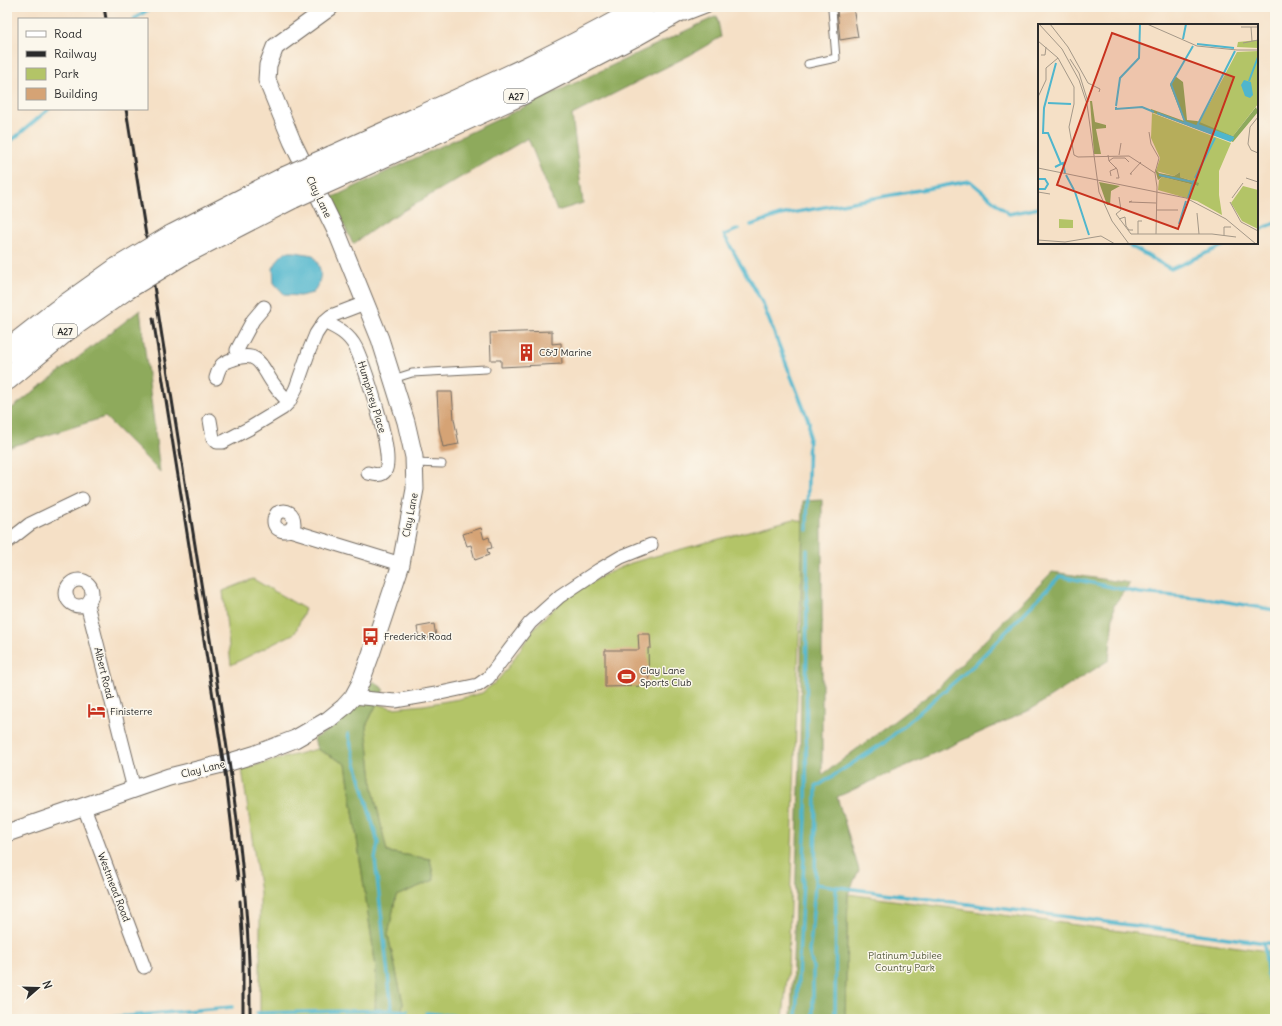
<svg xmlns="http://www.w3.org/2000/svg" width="1282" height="1026" font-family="Delius,sans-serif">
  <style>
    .green { fill: #b3c467; stroke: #6f7849 }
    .forest { fill: #8eaa5c; stroke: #5c6a44 }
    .water { fill: #4fb6cd; stroke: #3d707c }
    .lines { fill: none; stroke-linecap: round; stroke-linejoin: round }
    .stream { stroke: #4fb6cd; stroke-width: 3.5 }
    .building { fill: #d5a375 }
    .service-casing { stroke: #726a61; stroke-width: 9 }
    .minor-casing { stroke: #726a61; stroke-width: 15 }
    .tertiary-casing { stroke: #726a61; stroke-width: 19 }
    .trunk-casing { stroke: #726a61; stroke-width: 24 }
    .service { stroke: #fff; stroke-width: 7 }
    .minor { stroke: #fff; stroke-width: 13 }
    .tertiary { stroke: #fff; stroke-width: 17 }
    .trunk { stroke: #fff; stroke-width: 22 }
    .rail { stroke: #2b2b2b; stroke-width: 3 }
    .trunk-bridge-casing { stroke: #726a61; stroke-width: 24; stroke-linecap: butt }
    .trunk-bridge { stroke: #fff; stroke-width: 22 }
    .labels { text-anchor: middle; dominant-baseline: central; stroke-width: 3; stroke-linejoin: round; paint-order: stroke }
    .shield { fill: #fbf7ec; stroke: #696865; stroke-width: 1 }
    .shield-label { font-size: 9px; font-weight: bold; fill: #2b2b2b }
    .street-label { font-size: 10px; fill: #2b2b2b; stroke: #fbf7ec }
    .poi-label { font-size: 10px; fill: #2b2b2b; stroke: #fbf7ec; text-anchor: start }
    .park-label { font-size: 10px; fill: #54593d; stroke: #fbf7ec }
    .inset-river { fill: none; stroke: #4fb6cd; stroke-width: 2 }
    .inset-road { fill: none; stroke: #a49888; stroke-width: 1 }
    .view { fill: #c8321e; fill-opacity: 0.15; stroke: #c8321e; stroke-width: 2 }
    .inset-edge { fill: none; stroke: #2b2b2b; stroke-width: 2 }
  </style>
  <rect width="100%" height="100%" fill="#fbf7ec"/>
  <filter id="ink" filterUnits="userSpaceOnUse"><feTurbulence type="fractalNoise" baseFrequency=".025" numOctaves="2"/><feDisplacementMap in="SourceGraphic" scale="8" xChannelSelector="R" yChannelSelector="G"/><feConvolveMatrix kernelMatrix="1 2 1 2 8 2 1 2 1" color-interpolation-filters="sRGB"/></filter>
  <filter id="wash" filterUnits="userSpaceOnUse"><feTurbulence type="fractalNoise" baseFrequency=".012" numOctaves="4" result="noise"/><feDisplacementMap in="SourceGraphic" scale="16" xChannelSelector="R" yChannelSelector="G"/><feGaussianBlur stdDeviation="0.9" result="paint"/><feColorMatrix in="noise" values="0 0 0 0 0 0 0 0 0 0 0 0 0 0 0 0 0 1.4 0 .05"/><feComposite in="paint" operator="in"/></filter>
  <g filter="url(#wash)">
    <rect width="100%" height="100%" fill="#f5e0c6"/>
    <!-- green -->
    <path class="green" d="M 794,519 L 803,522 L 788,965 L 783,1019 L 401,1019 L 403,1003 L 388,935 L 396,896 L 434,880 L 430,859 L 387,852 L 373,789 L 366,726 L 377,704 L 393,708 L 424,705 L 459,699 L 482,693 L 498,680 L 509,666 L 535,627 L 566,597 L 606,574 L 631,563 L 648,558 Z
      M 253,579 L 305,609 L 295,633 L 231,665 L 223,591 Z
      M 317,749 L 346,764 L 376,968 L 375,1019 L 260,1019 L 260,893 L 242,769 Z
      M 848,894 L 1275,952 L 1275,1019 L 845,1019 Z"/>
    <!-- forest -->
    <path class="forest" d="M 717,16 L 721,37 L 690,55 L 572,115 L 583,203 L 557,211 L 528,138 L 384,222 L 353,244 L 331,198 Z
      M 140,310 L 160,472 L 105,417 L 7,448 L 7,412 Z
      M 822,500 L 822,775 L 937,689 L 1052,572 L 1130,583 L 1114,605 L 1109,660 L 1030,710 L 837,797 L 859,870 L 848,894 L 845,1019 L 791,1019 L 800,758 L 803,501 Z
      M 373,681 L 384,689 L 366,726 L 373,789 L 387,852 L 430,859 L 434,880 L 396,896 L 388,935 L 403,1003 L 401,1019 L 375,1019 L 376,968 L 346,764 L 317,749 L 314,739 L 336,725 Z"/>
    <!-- water -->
    <path class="water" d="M 285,252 L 295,252 L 313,255 C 323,271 323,277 313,293 L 300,296 L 285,295 L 274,283 L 273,268 L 279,258 Z"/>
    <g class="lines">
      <!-- stream -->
      <path class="stream" d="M 134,19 L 152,7
        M 11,141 L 49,109
        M 751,225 L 780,215 L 970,181 L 1009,214 L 1039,208
        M 739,229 L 724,235 L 762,302 L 809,422 L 807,530
        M 1257,231 L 1275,223
        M 1125,243 L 1171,269 L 1229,243
        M 348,734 L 378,843 L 375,859 L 392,1010
        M 815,884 L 1275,944
        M 1264,943 L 1268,979
        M 257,1013 L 392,1010 L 407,1011
        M 426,1013 L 488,1019
        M 73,1019 L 129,1016 L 232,1007
        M 796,1019 L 806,819 L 807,550
        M 813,1019 L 813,968 L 809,951 L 811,937 L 815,884 L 816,787 L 885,742 L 974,665 L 1060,576 L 1139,593 L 1210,599 L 1275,610
        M 835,1019 L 836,887"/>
    </g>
    <g id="blocks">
      <!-- building -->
      <path class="building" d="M 853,7 L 858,37 L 840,40 L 837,10 Z
        M 552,331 L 552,344 L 561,343 L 562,364 L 501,367 L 501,360 L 491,360 L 490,333 Z
        M 437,392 L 452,392 L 454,419 L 459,444 L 443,447 L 439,429 Z
        M 481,528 L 484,539 L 489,537 L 492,548 L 487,549 L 489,555 L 475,560 L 471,545 L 467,546 L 463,534 Z
        M 434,624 L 436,637 L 419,639 L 417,627 Z
        M 638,634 L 650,634 L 651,648 L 648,648 L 649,686 L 605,687 L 605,650 L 639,650 Z"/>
    </g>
  </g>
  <g filter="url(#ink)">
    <use href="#blocks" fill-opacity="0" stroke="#726a61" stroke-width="1"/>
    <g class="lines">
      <defs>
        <path id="service" d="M 685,17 L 711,7
          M 808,64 L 836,58 L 832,10 L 832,7
          M 393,379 L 412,373 L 486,369
          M 415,463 L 442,464"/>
        <path id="minor" d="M 324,322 C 337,328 349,334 356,348 C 364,366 396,457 385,471 C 381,477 373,474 368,473
          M 239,357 L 237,350 L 253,320 L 264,307
          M 216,378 C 220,365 221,363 234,359 C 261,349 262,370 275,386 C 279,392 284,397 289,402
          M 210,420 L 213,438 L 217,442 L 223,442 L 250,428 L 283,408 L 289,402 L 296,388 L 309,351 L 316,334 L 324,322 L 331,316 L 365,303
          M 290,530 L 294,524 C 294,513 287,508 277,513 C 269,524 278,534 290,530 L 401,564
          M 7,542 L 30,524 L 82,499
          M66 593a13 13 0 1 1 26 0a13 13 0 1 1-26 0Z
          M 87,604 L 134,789
          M 353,697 L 395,701 L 436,694 L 478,685 L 488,678 L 495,669 L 530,623 L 560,596 L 599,570 L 621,557 L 651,545
          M 84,807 L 144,967"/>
        <path id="tertiary" d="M 7,833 L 169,777 L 230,762 L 256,754 L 295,739 L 328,720 L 344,707 L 353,697 L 360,684 L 371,654 L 401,564 L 415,489 L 414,457 L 406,422 L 380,339 L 338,235 L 292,141 L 267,80 L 268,65 L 275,47 L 330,7"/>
        <path id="trunk" d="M 332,157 C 436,109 544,65 643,7
          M 342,175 L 523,93 L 637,34 L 685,7
          M 172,236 L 285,178
          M 184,253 L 293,197
          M 7,351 L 58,311 L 117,269
          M 7,379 L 65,331 L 127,288"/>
      </defs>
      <!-- service casing -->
      <use href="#service" class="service-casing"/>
      <!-- minor casing -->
      <use href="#minor" class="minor-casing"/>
      <!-- tertiary casing -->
      <use href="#tertiary" class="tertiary-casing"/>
      <!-- trunk casing -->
      <use href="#trunk" class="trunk-casing"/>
      <!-- service -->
      <use href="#service" class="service"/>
      <!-- minor -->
      <use href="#minor" class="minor"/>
      <!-- tertiary -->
      <use href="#tertiary" class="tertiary"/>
      <!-- trunk -->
      <use href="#trunk" class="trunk"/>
      <!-- rail -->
      <path class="rail" d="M 104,7 L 106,19
        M 126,109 C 152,273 178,438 204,602 C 226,740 251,878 250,1019
        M 153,318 L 226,779 L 238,879
        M 240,901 L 243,948 L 243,1019"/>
      <defs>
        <path id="trunk-bridge" d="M 285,178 L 332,157
          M 293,197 L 342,175
          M 117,269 L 172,236
          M 127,288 L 184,253"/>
      </defs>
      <!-- trunk-bridge casing -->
      <use href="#trunk-bridge" class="trunk-bridge-casing"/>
      <!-- trunk-bridge -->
      <use href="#trunk-bridge" class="trunk-bridge"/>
    </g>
  </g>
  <!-- icons -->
  <defs>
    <symbol id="building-bare" viewBox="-9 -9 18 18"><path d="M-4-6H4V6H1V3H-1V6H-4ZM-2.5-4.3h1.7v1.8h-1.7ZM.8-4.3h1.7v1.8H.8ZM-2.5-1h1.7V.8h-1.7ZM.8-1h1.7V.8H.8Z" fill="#c8321e" stroke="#fbf7ec" stroke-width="2.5" paint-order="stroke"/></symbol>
    <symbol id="bus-bare" viewBox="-9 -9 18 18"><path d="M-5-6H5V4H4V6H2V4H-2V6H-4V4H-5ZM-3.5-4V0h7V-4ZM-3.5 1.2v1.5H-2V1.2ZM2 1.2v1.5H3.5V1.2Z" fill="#c8321e" stroke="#fbf7ec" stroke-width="2.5" paint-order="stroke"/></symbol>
    <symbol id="stadium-bare" viewBox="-9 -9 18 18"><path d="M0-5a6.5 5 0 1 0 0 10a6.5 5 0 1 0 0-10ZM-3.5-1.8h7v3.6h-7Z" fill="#c8321e" stroke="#fbf7ec" stroke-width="2.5" paint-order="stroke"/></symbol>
    <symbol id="hotel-bare" viewBox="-9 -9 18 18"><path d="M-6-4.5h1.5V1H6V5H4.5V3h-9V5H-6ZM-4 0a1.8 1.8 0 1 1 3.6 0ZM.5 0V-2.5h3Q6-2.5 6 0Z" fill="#c8321e" stroke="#fbf7ec" stroke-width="2.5" paint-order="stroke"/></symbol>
  </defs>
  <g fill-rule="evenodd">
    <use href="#building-bare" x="514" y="340" width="25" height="25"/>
    <use href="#bus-bare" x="358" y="624" width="25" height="25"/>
    <use href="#stadium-bare" x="614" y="664" width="25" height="25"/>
    <use href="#hotel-bare" x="84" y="698" width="25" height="25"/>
  </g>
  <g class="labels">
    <!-- shield labels -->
    <g class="shield">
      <rect x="504" y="89" width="24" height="14" rx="3"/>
      <rect x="53" y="324" width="24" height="14" rx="3"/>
    </g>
    <g class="shield-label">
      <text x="516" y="96">A27</text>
      <text x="65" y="331">A27</text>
    </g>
    <!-- street labels -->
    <g class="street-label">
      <text transform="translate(319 197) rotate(64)">Clay Lane</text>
      <text transform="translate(372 397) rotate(73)">Humphrey Place</text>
      <text transform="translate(410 515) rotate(-79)">Clay Lane</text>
      <text transform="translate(104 673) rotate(76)">Albert Road</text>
      <text transform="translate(203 769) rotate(-14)">Clay Lane</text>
      <text transform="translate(114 887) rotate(69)">Westmead Road</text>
    </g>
    <!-- poi labels -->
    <g class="poi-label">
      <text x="539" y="352">C&amp;J Marine</text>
      <text x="384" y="636">Frederick Road</text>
      <text x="640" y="670">Clay Lane<tspan x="640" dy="12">Sports Club</tspan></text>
      <text x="110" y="711">Finisterre</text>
    </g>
    <!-- park labels -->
    <g class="park-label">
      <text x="905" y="955">Platinum Jubilee<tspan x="905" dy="12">Country Park</tspan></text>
    </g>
  </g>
  <!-- overview -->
  <g transform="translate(1038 24)">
    <rect width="220" height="220" fill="#f5e0c6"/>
    <path d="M 220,16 L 220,24 L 199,23 L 200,18 ZM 220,27 L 220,80 L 195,112 L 161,99 L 199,28 ZM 114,89 L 193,119 L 181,147 L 181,171 L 184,191 L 159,177 L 120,166 L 121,156 L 124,153 L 160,162 L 155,157 L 142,153 L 142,148 L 136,152 L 118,147 L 122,134 L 113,114 ZM 205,162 L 220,166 L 220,205 L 204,197 L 193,179 ZM 21,195 L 35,196 L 35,204 L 21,204 Z" fill="#b3c467"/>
    <path d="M 137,52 L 145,58 L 149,96 L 159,97 L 195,112 L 218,83 L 220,88 L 195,118 L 113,88 L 113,85 L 146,97 L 132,61 ZM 52,77 L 54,77 L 57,98 L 68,101 L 68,104 L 58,105 L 63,130 L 56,130 ZM 117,145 L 121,149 L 136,152 L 142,148 L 142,153 L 161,159 L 160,162 L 124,153 L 120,156 ZM 61,158 L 82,162 L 73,167 L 72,181 L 69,181 Z" fill="#8eaa5c"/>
    <path d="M 206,56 L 213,58 L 215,71 L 212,74 L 207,72 L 203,61 Z" fill="#4fb6cd"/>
    <path class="inset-river" d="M 145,15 L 148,0M 159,20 L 196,24M 155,22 L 133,60 L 147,98 L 195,116M 18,39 L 6,84 L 5,109 L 10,109 L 23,140M 211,57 L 220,33M 10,79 L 33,80M 78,82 L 82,54 L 101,34 L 102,0M 78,83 L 78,85 L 104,83 L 116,88M 119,89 L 193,117M 160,101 L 196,114M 159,102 L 197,27M 17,143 L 25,139 L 27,149M 28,151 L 36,166M 121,151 L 155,158M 157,154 L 177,114M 0,155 L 7,155 L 10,160 L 7,165 L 0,165M 37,168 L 51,211M 150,174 L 156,156M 141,200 L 148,177"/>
    <path class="inset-road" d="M 1,0 L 24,25 L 41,56 L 49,80 L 61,168 L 74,197 L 91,220M 12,0 L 30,23 L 50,59 L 62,65 L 61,68M 109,0 L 159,22 L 199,26 L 220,26M 203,3 L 220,3M 213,3 L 214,17M 0,17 L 20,34 L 36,63 L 36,80 L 31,103 L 36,131 L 40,133 L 91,132 L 117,149 L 119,163 L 118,210M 205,19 L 220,16M 3,31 L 7,31 L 8,23M 32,35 L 41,49 L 50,78M 0,73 L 8,56 L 8,44 L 20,34M 220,93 L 212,103 L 210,120 L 213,126 L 220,129M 111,108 L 113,120 L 121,134 L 117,149M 70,131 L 71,137 L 79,145 L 81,154 L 78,154M 81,131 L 83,119M 71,137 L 75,134 L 87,134 L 91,138M 0,144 L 148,174 L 188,195 L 218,220M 94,150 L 92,150 L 103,138M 73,152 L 72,147 L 79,144M 208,154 L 220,158M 0,168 L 12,170M 81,173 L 83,186 L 78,190 L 93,210 L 174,210 L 198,213M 194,174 L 205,159M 94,177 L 91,178 L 118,179M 192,178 L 203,198 L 220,207M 118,186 L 140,186M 159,189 L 161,210M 81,195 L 87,193 L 88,202 L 91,206 L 95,206M 100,210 L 100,197 L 104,197M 186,211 L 186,203 L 193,203M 0,216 L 27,218 L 63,212 L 77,220"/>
    <path class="view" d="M 74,9 L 196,53 L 140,205 L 19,161 Z"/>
    <rect width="220" height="220" class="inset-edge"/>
  </g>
  <!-- margin -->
  <rect width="1282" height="1026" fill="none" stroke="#fbf7ec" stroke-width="24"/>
  <!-- legend -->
  <rect x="18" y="18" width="130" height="92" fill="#fbf7ec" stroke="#a8a59f"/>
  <rect x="26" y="31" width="20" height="6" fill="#ffffff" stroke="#a8a59f"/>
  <text x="54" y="38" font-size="12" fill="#2b2b2b">Road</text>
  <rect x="26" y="51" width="20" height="6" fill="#2b2b2b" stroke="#a8a59f"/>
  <text x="54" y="58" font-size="12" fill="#2b2b2b">Railway</text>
  <rect x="26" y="68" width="20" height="12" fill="#b3c467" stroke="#a8a59f"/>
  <text x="54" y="78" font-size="12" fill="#2b2b2b">Park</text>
  <rect x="26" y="88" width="20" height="12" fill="#d5a375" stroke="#a8a59f"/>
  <text x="54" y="98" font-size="12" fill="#2b2b2b">Building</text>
  <!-- north arrow -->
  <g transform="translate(38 988) rotate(70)" stroke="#fbf7ec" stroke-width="3" paint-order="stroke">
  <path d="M0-3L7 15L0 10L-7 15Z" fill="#2b2b2b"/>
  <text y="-6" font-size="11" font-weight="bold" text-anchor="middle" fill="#2b2b2b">N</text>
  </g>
</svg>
